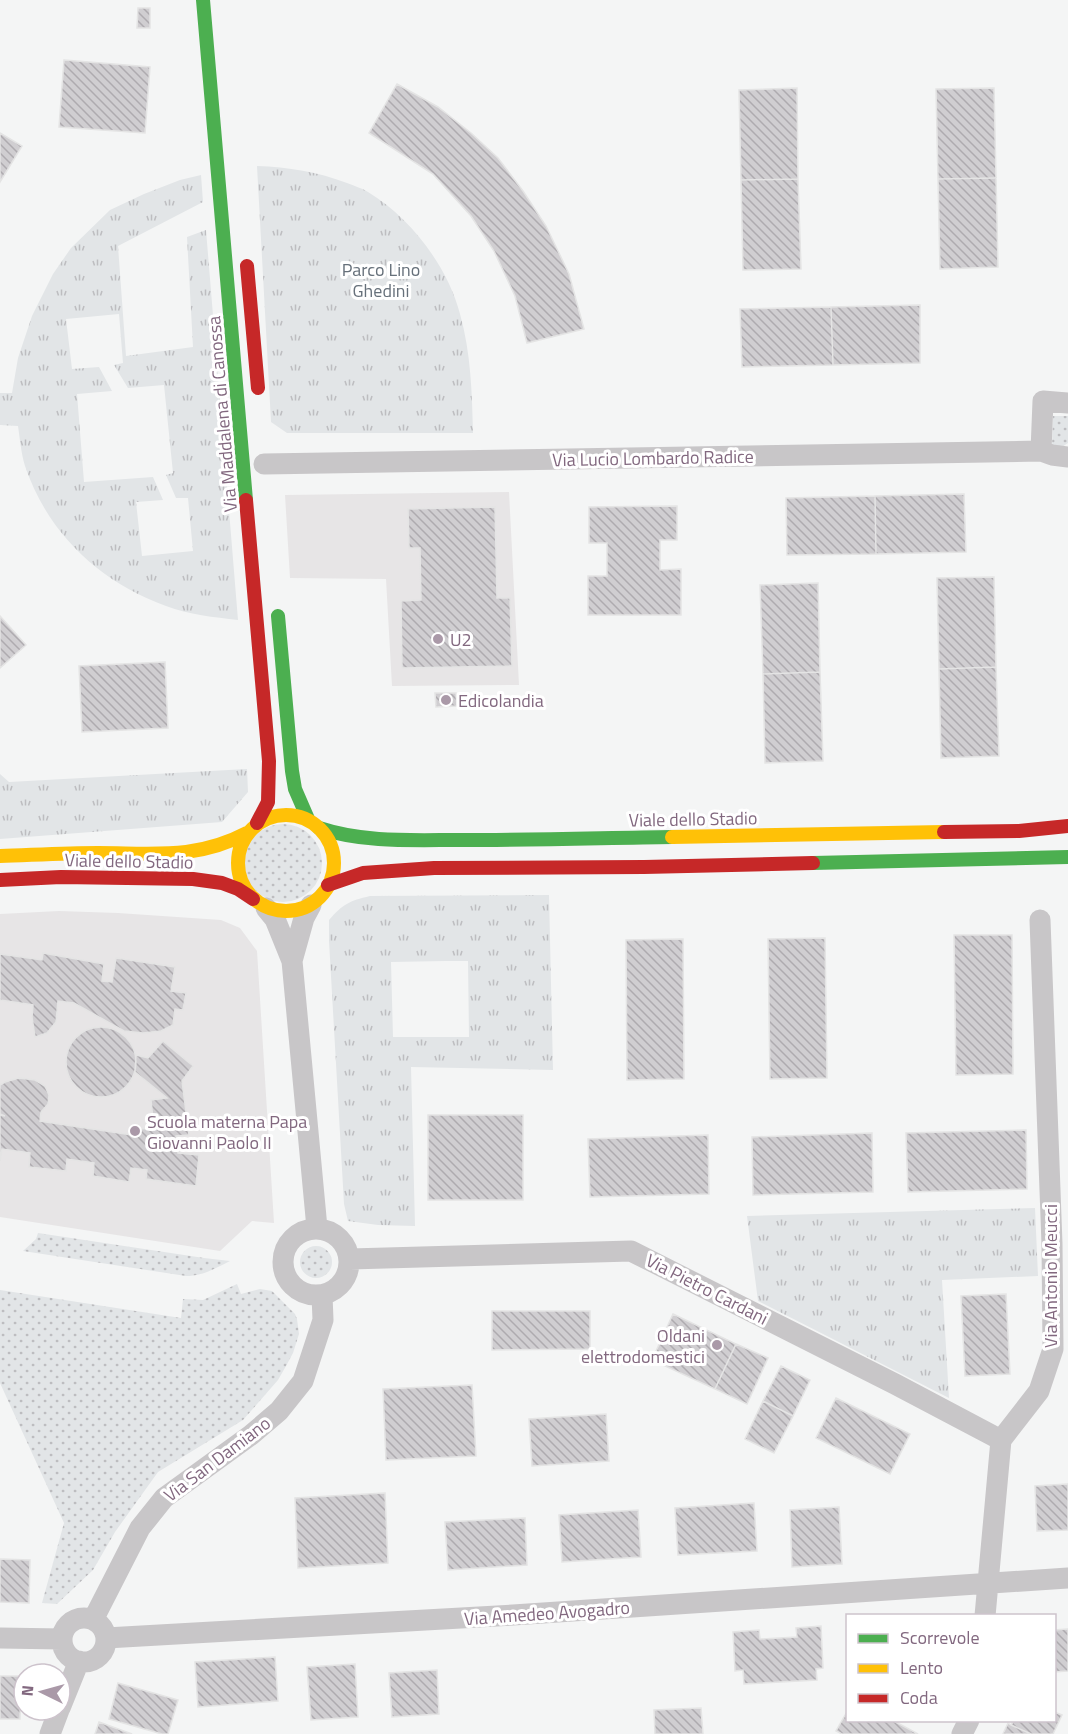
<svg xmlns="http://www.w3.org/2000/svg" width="1068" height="1734" font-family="'Titillium Web',sans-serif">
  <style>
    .built { fill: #e7e5e6 }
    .grass { fill: url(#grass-dots) }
    .park { fill: url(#park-tufts); fill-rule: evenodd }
    .building { fill: url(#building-back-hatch); stroke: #e4e4e4; stroke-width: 1.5 }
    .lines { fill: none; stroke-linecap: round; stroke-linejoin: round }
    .street { stroke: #c8c6c8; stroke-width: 21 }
    .fast { stroke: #4caf50; stroke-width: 14 }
    .slow { stroke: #ffc107; stroke-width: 14 }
    .jam { stroke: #c62828; stroke-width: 14 }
    .poi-dot { fill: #aa99a8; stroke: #fff; stroke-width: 2 }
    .labels { text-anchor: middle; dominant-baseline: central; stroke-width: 6; stroke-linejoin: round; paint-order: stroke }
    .park-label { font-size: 18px; fill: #66707a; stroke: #fff }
    .street-label { font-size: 18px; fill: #82687f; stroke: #fff }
    .poi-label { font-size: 18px; fill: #82687f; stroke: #fff; text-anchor: start }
  </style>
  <defs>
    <pattern id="grass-dots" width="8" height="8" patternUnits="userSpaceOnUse" patternTransform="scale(1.5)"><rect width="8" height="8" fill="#e2e5e7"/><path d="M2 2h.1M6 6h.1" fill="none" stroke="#bdbdc0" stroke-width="1.8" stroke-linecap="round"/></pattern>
    <pattern id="park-tufts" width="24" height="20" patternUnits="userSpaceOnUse" patternTransform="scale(1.5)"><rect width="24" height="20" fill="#e2e5e7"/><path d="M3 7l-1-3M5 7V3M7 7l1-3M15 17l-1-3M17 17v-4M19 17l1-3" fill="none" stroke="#bdbdc0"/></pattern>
    <pattern id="building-back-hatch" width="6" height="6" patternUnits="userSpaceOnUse" patternTransform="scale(1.5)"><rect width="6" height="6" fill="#d0ced1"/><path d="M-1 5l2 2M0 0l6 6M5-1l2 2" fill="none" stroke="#aeabaf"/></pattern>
  </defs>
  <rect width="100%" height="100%" fill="#f4f5f5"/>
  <!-- built -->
  <path class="built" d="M 509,492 L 519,685 L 392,686 L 386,579 L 290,578 L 285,495 Z
    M 59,911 L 118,913 L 221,920 L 240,928 L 257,951 L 274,1223 L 252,1221 L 220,1251 L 0,1217 L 0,914 Z"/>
  <!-- grass -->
  <path class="grass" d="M 1053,416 L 1068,416 L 1068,443 L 1062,447 L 1052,447 Z
    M244 863a39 39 0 1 1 78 0a39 39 0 1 1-78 0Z
    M 38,1233 L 204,1258 L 230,1261 C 216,1268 203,1276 186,1276 L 23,1251 L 36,1239 Z
    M300 1262a16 16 0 1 1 32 0a16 16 0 1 1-32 0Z
    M 237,1284 L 241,1294 L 260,1289 L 272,1291 L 295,1314 L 297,1319 L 299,1334 L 293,1353 L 286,1366 L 278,1380 L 243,1420 L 158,1472 L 115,1532 L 93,1570 L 57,1604 L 42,1603 L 64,1523 L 0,1383 L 0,1290 L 181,1318 L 183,1299 L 203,1300 Z"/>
  <!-- park -->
  <path class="park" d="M 257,166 C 288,167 318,172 347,183 C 354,186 362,188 368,192 C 410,217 448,267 460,314 C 471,353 472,393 473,433 L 287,433 L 271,422 Z
    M 201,175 L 203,202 L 118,246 L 126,356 L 193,347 L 187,237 L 206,230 L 238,620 C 214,617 189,615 166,606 C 100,582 48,534 25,466 C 21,453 20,439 18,426 L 0,425 L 0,393 L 12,393 L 18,358 L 32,316 L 53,274 L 71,248 L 110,210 L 144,194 L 180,180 ZM 119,314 L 123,363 L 114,365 L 128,388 L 164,385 L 173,473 L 166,475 L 176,498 L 188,498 L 193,551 L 142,556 L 136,502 L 163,500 L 153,477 L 84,482 L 77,394 L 112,391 L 99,367 L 72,369 L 66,319 Z
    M 247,769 L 248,792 L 222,822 L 0,839 L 0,774 L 9,782 Z
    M 549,895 L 553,1070 L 411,1067 L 415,1226 L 378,1225 L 348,1221 L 344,1204 L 329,941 L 329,920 C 343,904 349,901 370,896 ZM 446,961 L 468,961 L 469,1037 L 393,1037 L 391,962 Z
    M 1035,1208 L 1038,1276 L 942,1280 L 949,1398 L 758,1301 L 747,1216 Z"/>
  <!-- building -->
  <path class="building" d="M 138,8 L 150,8 L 150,28 L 137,28 Z
    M 64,60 L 150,67 L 145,133 L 59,127 Z
    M 397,84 L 438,107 L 471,133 L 498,158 L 523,191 L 546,226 L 569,274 L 584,329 L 527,343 L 515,296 L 494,251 L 471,216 L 433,174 L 369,133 Z
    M 797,88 L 798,179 L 741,180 L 739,90 Z
    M 994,88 L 996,178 L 938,179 L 936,89 Z
    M 0,133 L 22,146 L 0,182 Z
    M 996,178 L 998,267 L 940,269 L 938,179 Z
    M 798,179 L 801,269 L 743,270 L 741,180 Z
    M 920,305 L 920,363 L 833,365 L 831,307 Z
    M 831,307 L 833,365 L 742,367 L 740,309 Z
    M 964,494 L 966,552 L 876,554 L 875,496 Z
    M 875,496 L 876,554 L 787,555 L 786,498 Z
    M 677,506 L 677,540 L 660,540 L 660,570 L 681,569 L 681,615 L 588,615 L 588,576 L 607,576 L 607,543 L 589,543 L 589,507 Z
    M 495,507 L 497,598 L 510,598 L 512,666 L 402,668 L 401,601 L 421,600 L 420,548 L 409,548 L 408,509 Z
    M 994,577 L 996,667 L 939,669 L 937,578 Z
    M 818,583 L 820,672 L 763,674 L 760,585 Z
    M 0,616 L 26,645 L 0,668 Z
    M 165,662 L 168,728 L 82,732 L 79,666 Z
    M 996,667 L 999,756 L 941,758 L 939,669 Z
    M 820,672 L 823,761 L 765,763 L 763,674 Z
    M 435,693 L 456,693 L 457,706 L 436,707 Z
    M 954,935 L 1012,935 L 1013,1074 L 956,1075 Z
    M 825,938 L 827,1078 L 770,1079 L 768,939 Z
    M 683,939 L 684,1079 L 627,1080 L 626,940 Z
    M 43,953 L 104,964 L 102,981 L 112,982 L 116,958 L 175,967 L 171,991 L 186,993 L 183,1010 L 175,1009 L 173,1025 L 161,1031 L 143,1033 L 124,1031 L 74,1003 L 58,1001 L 56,1022 L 47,1033 L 35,1037 L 32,1017 L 33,1005 L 0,1000 L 0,954 L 42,960 Z
    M66 1062a35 35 0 1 1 70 0a35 35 0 1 1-70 0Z
    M 163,1041 L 193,1066 L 182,1081 L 189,1135 L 176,1136 L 178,1153 L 199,1155 L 196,1186 L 146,1179 L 147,1170 L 131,1168 L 129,1182 L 93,1176 L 94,1163 L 67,1159 L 66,1171 L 29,1167 L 30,1153 L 2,1149 L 0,1161 L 0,1115 L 5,1116 L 0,1114 L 0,1085 L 5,1082 L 19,1078 L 35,1080 L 45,1086 L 49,1095 L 48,1104 L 41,1112 L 40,1121 L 138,1136 L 139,1129 L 154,1128 L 151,1100 L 167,1098 L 135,1072 L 136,1055 L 148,1058 Z
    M 428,1115 L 523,1115 L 523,1200 L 428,1200 Z
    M 1026,1130 L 1027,1189 L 908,1192 L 906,1133 Z
    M 872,1133 L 873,1192 L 753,1195 L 752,1137 Z
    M 708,1135 L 709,1194 L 590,1197 L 588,1139 Z
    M 1006,1294 L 1010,1374 L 965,1376 L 961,1296 Z
    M 492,1311 L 590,1311 L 590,1349 L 492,1350 Z
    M 673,1314 L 736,1344 L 715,1389 L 652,1360 Z
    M 736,1344 L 768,1358 L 747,1404 L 715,1389 Z
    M 781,1366 L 810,1380 L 793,1416 L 763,1401 Z
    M 472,1385 L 476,1456 L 386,1460 L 383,1389 Z
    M 836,1398 L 910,1434 L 890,1474 L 816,1438 Z
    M 763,1401 L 793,1416 L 774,1453 L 745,1439 Z
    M 606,1414 L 609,1461 L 532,1466 L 529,1419 Z
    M 1068,1484 L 1068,1530 L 1037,1531 L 1035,1486 Z
    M 385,1493 L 388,1563 L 298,1568 L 295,1498 Z
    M 754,1503 L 757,1551 L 678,1555 L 675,1508 Z
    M 839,1507 L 842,1564 L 792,1567 L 790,1510 Z
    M 638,1510 L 641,1557 L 562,1562 L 559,1515 Z
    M 525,1518 L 527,1565 L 448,1570 L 445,1522 Z
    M 0,1559 L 30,1560 L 29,1603 L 0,1602 Z
    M 821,1626 L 823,1668 L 816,1669 L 817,1680 L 744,1684 L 743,1670 L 735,1671 L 733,1632 L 759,1630 L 760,1639 L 797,1637 L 796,1628 Z
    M 1068,1629 L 1068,1671 L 1054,1672 L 1054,1630 Z
    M 275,1657 L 278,1701 L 198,1707 L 195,1662 Z
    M 355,1664 L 358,1717 L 311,1720 L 307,1667 Z
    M 437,1670 L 439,1714 L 392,1717 L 389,1673 Z
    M 0,1676 L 21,1676 L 20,1719 L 0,1719 Z
    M 118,1683 L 178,1700 L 168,1734 L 162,1734 L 109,1719 Z
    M 701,1708 L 703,1734 L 655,1734 L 654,1710 Z
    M 848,1710 L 848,1720 L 892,1720 L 918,1734 L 842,1734 L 836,1731 Z
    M 1054,1712 L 1062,1715 L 1053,1734 L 1031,1734 L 1011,1725 L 1014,1720 L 1054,1720 Z
    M 99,1722 L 132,1734 L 95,1734 Z
    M 1008,1723 L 1011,1725 L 1031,1734 L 1003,1734 Z"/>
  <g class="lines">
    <!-- street -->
    <path class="street" d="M 1041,451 L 1043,401 L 1068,403
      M 264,464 L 1041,451 L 1052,455 L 1068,457
      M 266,908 L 275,919 L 292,961 L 317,1228
      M 292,961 L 304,918 L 311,905
      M283 1262a33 33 0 1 1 66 0a33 33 0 1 1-66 0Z
      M 350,1259 L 631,1251 L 895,1384 L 1001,1440
      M 985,1616 L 1001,1440 L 1039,1391 L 1053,1349 L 1052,1244 L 1040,920
      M62 1640a22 22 0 1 1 44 0a22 22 0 1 1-44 0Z
      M 93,1620 L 140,1528 L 164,1498 L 251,1435 L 279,1411 L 303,1381 L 323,1320 L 322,1295
      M 0,1638 L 62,1639
      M 106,1638 L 513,1615 L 1068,1578
      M 60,1708 L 79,1661
      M 50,1734 L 59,1710
      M 962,1734 L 969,1720"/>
    <!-- fast -->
    <path class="fast" d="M 203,0 L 246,500
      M 278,616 L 292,771 L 295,789 L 308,819
      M 319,828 C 364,843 413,840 460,840 C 531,840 601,838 672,837
      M 813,863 L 1068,857"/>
    <!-- slow -->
    <path class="slow" d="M238 863a48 48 0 1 1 96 0a48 48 0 1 1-96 0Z
      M 672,837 L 944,832
      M 0,856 C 32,855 65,853 98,853 C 152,853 196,860 247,833"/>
    <!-- jam -->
    <path class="jam" d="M 247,266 L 258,388
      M 246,500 L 269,761 L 268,802 L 257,823
      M 944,832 L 1019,831 L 1068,826
      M 0,880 L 61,877 L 193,879 L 222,883 L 238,889 L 253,899
      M 328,885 L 363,873 L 434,868 L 644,867 L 813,863"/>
  </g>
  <!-- markers -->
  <g class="poi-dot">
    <circle cx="438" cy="639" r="6"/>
    <circle cx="446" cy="700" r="6"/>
    <circle cx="135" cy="1131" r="6"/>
    <circle cx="717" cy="1345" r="6"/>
  </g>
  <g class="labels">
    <!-- park labels -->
    <g class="park-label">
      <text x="381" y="269">Parco Lino<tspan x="381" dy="21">Ghedini</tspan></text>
    </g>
    <!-- street labels -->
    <g class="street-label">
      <text transform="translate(222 414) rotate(-95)">Via Maddalena di Canossa</text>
      <text transform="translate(653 458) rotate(-1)">Via Lucio Lombardo Radice</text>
      <text transform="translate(693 819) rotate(-1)">Viale dello Stadio</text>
      <text transform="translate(129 861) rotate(1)">Viale dello Stadio</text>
      <text transform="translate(1050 1276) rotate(-90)">Via Antonio Meucci</text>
      <text transform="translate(707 1289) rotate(27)">Via Pietro Cardani</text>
      <text transform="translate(217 1459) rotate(-37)">Via San Damiano</text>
      <text transform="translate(547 1613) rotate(-4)">Via Amedeo Avogadro</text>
    </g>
    <!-- poi labels -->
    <g class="poi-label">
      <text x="450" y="639">U2</text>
      <text x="458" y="700">Edicolandia</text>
      <text x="147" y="1121">Scuola materna Papa<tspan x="147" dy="21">Giovanni Paolo II</tspan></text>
      <text x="705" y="1335" text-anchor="end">Oldani<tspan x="705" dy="21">elettrodomestici</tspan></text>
    </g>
  </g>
  <!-- legend -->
  <rect x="846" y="1614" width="210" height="108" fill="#ffffff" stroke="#cdc3cc" stroke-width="1.5"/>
  <rect x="858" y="1634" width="30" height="9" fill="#4caf50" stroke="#cdc3cc" stroke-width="1.5"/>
  <text x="900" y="1644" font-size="18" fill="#82687f">Scorrevole</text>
  <rect x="858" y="1664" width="30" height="9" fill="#ffc107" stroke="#cdc3cc" stroke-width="1.5"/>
  <text x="900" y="1674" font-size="18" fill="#82687f">Lento</text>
  <rect x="858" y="1694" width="30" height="9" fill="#c62828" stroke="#cdc3cc" stroke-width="1.5"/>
  <text x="900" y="1704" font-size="18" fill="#82687f">Coda</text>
  <!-- north arrow -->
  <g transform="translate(42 1692) rotate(275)"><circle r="28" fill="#ffffff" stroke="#cdc3cc" stroke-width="1.5"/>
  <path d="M0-4.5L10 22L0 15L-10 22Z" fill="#aa99a8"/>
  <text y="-9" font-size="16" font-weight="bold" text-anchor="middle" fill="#82687f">N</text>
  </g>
</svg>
